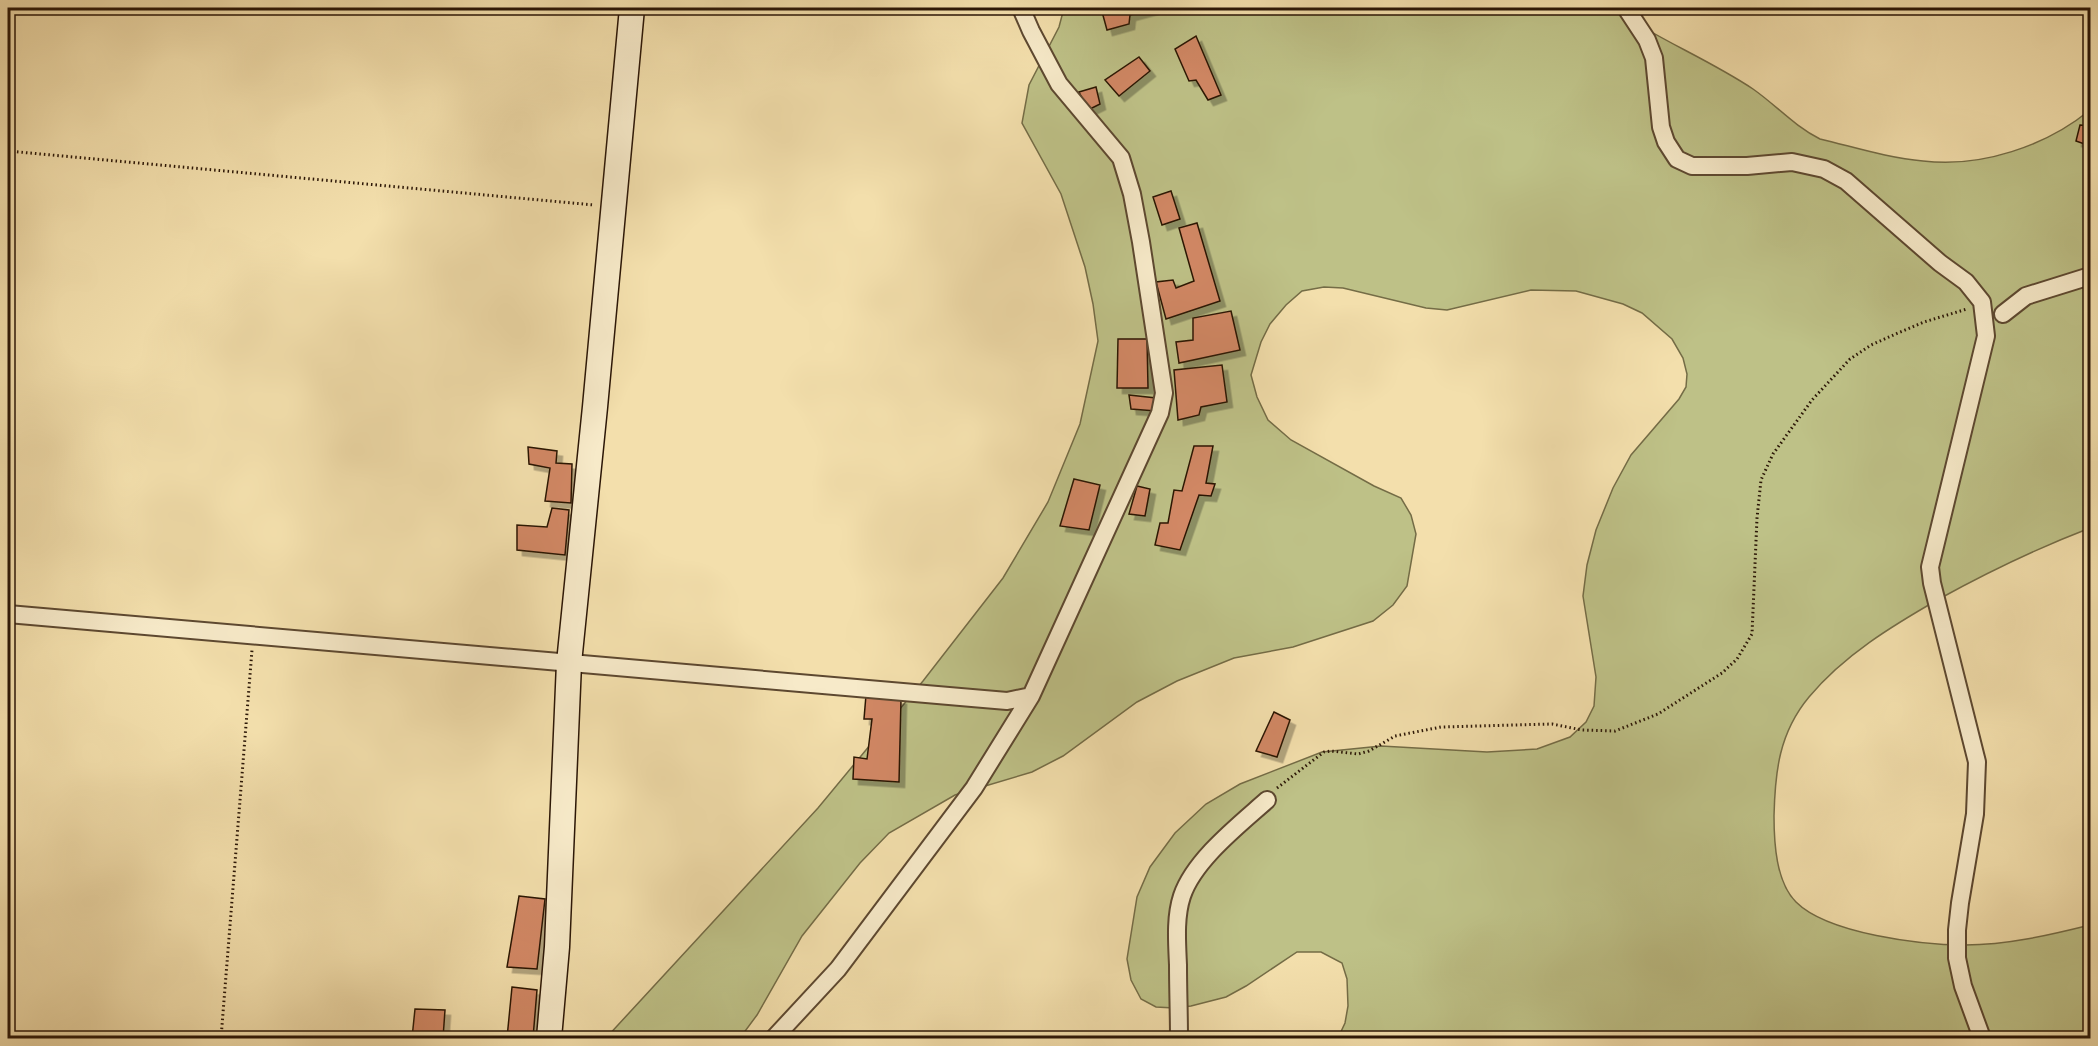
<svg xmlns="http://www.w3.org/2000/svg" width="2098" height="1046" font-family="'EB Garamond',serif">
  <style>
    .green { fill: #bec187; stroke: #746c46; stroke-width: 1.5 }
    .building { fill: #d28865; stroke: #2b1606; stroke-width: 1.5; filter: url(#shadow) }
    .lines { fill: none; stroke-linecap: round; stroke-linejoin: round }
    .street-casing { stroke: #5d4830; stroke-width: 20 }
    .secondary-casing { stroke: #2b1606; stroke-width: 27 }
    .path { stroke: #2b1606; stroke-width: 3; stroke-dasharray: 1.5 3; stroke-linecap: butt }
    .street { stroke: #f7eac9; stroke-width: 16 }
    .secondary { stroke: #f7eac9; stroke-width: 24 }
  </style>
  <defs>
    <filter id="shadow"><feDropShadow dx="5.5" dy="5.5" stdDeviation="0" flood-color="#0004"/></filter>
  </defs>
  <rect width="100%" height="100%" fill="#f3dfac"/>
  <filter id="stains"><feTurbulence type="fractalNoise" baseFrequency=".00333" numOctaves="4"/><feColorMatrix values="0 0 0 0 .2 0 0 0 0 .09 0 0 0 0 .02 0 0 0 .5 -.17"/></filter>
  <radialGradient id="worn" r=".72"><stop offset=".6" stop-color="#630" stop-opacity="0"/><stop offset="1" stop-color="#630" stop-opacity=".3"/></radialGradient>
  <!-- green -->
  <path class="green" d="M 1064,8 L 1612,8 C 1657,39 1708,59 1753,89 C 1776,105 1794,126 1820,139 C 1854,147 1888,158 1923,161 C 1981,168 2046,146 2090,110 L 2090,528 C 2038,548 1988,572 1939,599 C 1892,626 1844,655 1809,697 C 1779,733 1775,772 1774,816 C 1774,843 1776,882 1796,902 C 1828,934 1922,945 1965,945 C 2007,945 2050,935 2090,925 L 2090,1038 L 1338,1038 L 1345,1023 L 1348,1006 L 1347,979 L 1342,963 L 1321,952 L 1297,952 L 1246,986 L 1226,997 L 1191,1006 L 1174,1008 L 1156,1007 L 1141,999 L 1131,980 L 1127,959 L 1137,897 L 1150,867 L 1175,833 L 1206,804 L 1240,784 L 1322,752 L 1381,746 L 1487,752 L 1537,749 L 1570,737 L 1586,722 L 1594,706 L 1596,677 L 1583,596 L 1587,565 L 1596,530 L 1613,488 L 1631,455 L 1679,399 L 1686,387 L 1687,374 L 1683,358 L 1672,339 L 1642,313 L 1623,304 L 1576,291 L 1531,290 L 1447,310 L 1426,308 L 1343,288 L 1324,287 L 1302,291 L 1286,305 L 1270,324 L 1261,342 L 1251,375 L 1257,397 L 1268,420 L 1291,440 L 1374,486 L 1401,498 L 1411,515 L 1416,534 L 1407,586 L 1393,605 L 1373,621 L 1293,647 L 1234,658 L 1177,681 L 1137,702 L 1063,756 L 1032,772 L 955,795 L 889,833 L 860,863 L 802,936 L 757,1015 L 740,1038 L 606,1038 L 818,808 L 923,681 L 1003,578 L 1048,502 L 1080,424 L 1098,341 L 1093,304 L 1085,267 L 1061,194 L 1022,123 L 1029,85 L 1059,27 Z"/>
  <!-- building -->
  <path class="building" d="M 1101,8 L 1151,8 L 1152,9 L 1130,15 L 1129,24 L 1107,30 Z
    M 1196,36 L 1221,95 L 1208,100 L 1196,80 L 1189,81 L 1175,49 Z
    M 1139,57 L 1150,71 L 1119,96 L 1105,80 Z
    M 1096,87 L 1100,104 L 1088,110 L 1079,92 Z
    M 2080,125 L 2090,126 L 2090,146 L 2076,141 Z
    M 1171,191 L 1180,219 L 1162,225 L 1153,197 Z
    M 1197,223 L 1220,301 L 1166,319 L 1156,282 L 1173,280 L 1176,288 L 1194,281 L 1179,228 Z
    M 1231,311 L 1240,350 L 1179,363 L 1176,342 L 1193,340 L 1193,318 Z
    M 1118,339 L 1147,339 L 1148,388 L 1117,388 Z
    M 1222,365 L 1227,402 L 1201,407 L 1199,415 L 1178,420 L 1174,370 Z
    M 1129,395 L 1156,398 L 1156,411 L 1131,409 Z
    M 1194,446 L 1213,446 L 1206,483 L 1215,484 L 1211,496 L 1199,495 L 1180,550 L 1155,545 L 1160,523 L 1168,523 L 1174,490 L 1182,491 Z
    M 528,447 L 557,451 L 556,463 L 572,464 L 571,503 L 545,501 L 550,468 L 529,464 Z
    M 1074,479 L 1100,485 L 1089,530 L 1060,526 Z
    M 1137,486 L 1150,489 L 1145,516 L 1129,514 Z
    M 552,508 L 569,510 L 565,555 L 517,550 L 517,525 L 547,527 Z
    M 866,695 L 901,699 L 899,782 L 853,779 L 854,757 L 867,759 L 872,719 L 864,719 Z
    M 1274,712 L 1290,720 L 1277,757 L 1256,751 Z
    M 519,896 L 545,899 L 537,969 L 507,967 Z
    M 512,987 L 537,990 L 533,1038 L 507,1038 Z
    M 415,1009 L 445,1010 L 443,1038 L 412,1038 Z"/>
  <g class="lines">
    <defs>
      <path id="street" d="M 1626,8 L 1647,40 L 1654,58 L 1661,127 L 1666,142 L 1677,159 L 1692,166 L 1747,166 L 1792,162 L 1824,169 L 1846,181 L 1940,263 L 1966,282 L 1982,302 L 1986,336 L 1930,567 L 1932,583 L 1977,762 L 1975,814 L 1960,903 L 1957,930 L 1957,958 L 1963,986 L 1982,1038
        M 2003,314 L 2026,296 L 2090,276
        M 8,614 L 972,698 L 1007,701 L 1031,696 L 1160,413 L 1164,393 L 1141,242 L 1132,194 L 1121,158 L 1059,84 L 1031,31 L 1021,8
        M 774,1038 L 838,969 L 974,788 L 1031,696
        M 1179,1038 C 1179,1014 1178,989 1178,965 C 1177,942 1175,917 1182,896 C 1194,860 1239,825 1267,800"/>
      <path id="secondary" d="M 549,1038 L 557,947 L 569,663 L 595,407 L 632,8"/>
    </defs>
    <!-- street casing -->
    <use href="#street" class="street-casing"/>
    <!-- secondary casing -->
    <use href="#secondary" class="secondary-casing"/>
    <!-- path -->
    <path class="path" d="M 8,151 L 594,205
      M 1277,788 L 1324,752 L 1331,751 L 1358,754 L 1369,751 L 1395,736 L 1441,727 L 1552,724 L 1582,730 L 1615,731 L 1658,714 L 1722,673 L 1737,659 L 1752,634 L 1757,518 L 1761,480 L 1773,454 L 1812,400 L 1850,359 L 1871,345 L 1898,333 L 1924,322 L 1967,309
      M 221,1038 L 252,650"/>
    <!-- street -->
    <use href="#street" class="street"/>
    <!-- secondary -->
    <use href="#secondary" class="secondary"/>
  </g>
  <!-- margin -->
  <rect width="2098" height="1046" fill="none" stroke="#f3dfac" stroke-width="30"/>
  <rect x="9" y="9" width="2080" height="1028" fill="none" stroke="#2b1606" stroke-width="3"/>
  <rect x="15" y="15" width="2068" height="1016" fill="none" stroke="#2b1606" stroke-width="1.5"/>
  <rect width="100%" height="100%" filter="url(#stains)"/>
  <rect width="100%" height="100%" fill="url(#worn)"/>
</svg>
